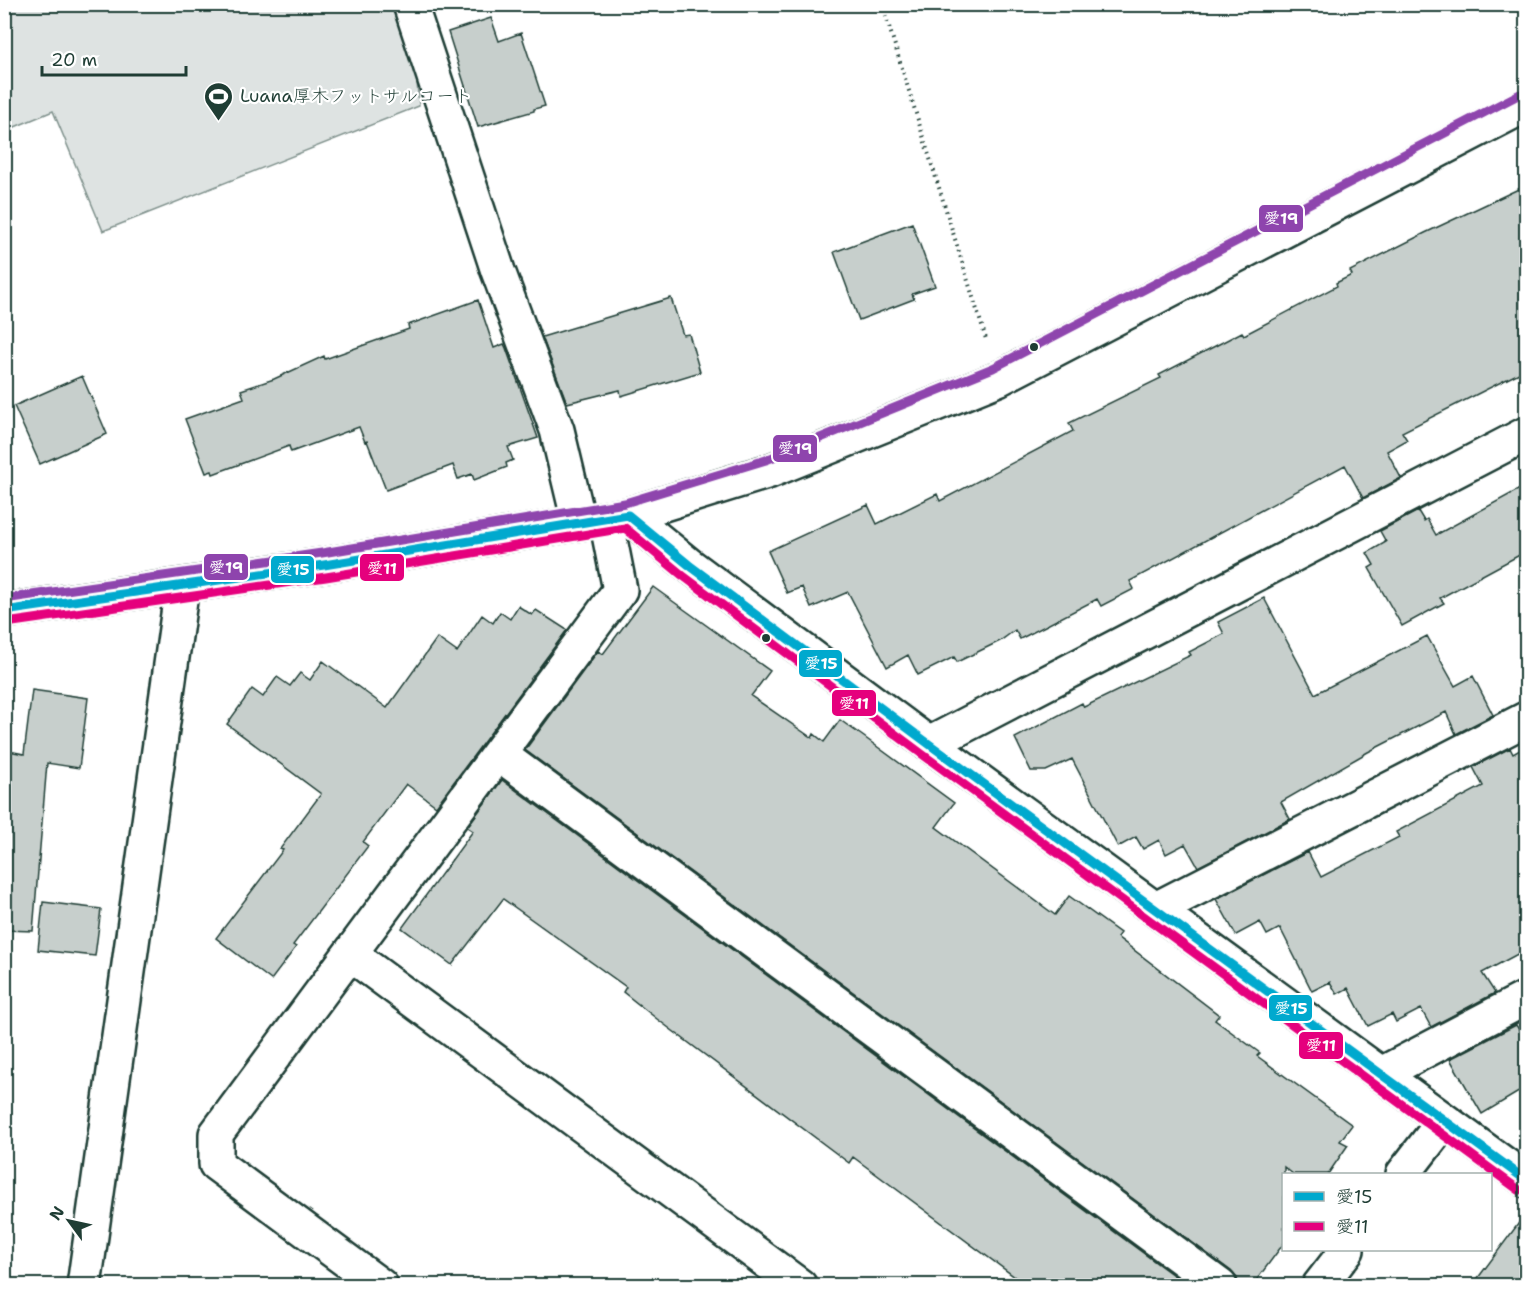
<svg xmlns="http://www.w3.org/2000/svg" width="1531" height="1290" font-family="'Shantell Sans','Klee One',sans-serif">
  <style>
    .green { fill: #dee3e2; stroke: #7e908b; stroke-width: 1.5 }
    .building { fill: #c7cfcc; stroke: #1f3d34; stroke-width: 1.5 }
    .lines { fill: none; stroke-linecap: round; stroke-linejoin: round }
    .street-casing { stroke: #1f3d34; stroke-width: 38 }
    .secondary-casing { stroke: #1f3d34; stroke-width: 38 }
    .path { stroke: #1f3d34; stroke-width: 4; stroke-dasharray: 1.5 4.5; stroke-linecap: butt }
    .street { stroke: #fff; stroke-width: 33 }
    .secondary { stroke: #fff; stroke-width: 33 }
    .bus-1-casing { stroke: #fff; stroke-width: 14 }
    .bus-2-casing { stroke: #fff; stroke-width: 14 }
    .bus-3-casing { stroke: #fff; stroke-width: 14 }
    .bus-1 { stroke: #00a9ce; stroke-width: 9 }
    .bus-2 { stroke: #e5007d; stroke-width: 9 }
    .bus-3 { stroke: #8e44ad; stroke-width: 9 }
    .bus-dot { fill: #1f3d34; stroke: #fff; stroke-width: 2 }
    .labels { text-anchor: middle; dominant-baseline: central; stroke-width: 4.5; stroke-linejoin: round; paint-order: stroke }
    .poi-label { font-size: 18px; fill: #1f3d34; stroke: #fff; text-anchor: start }
    .line-badge { stroke: #fff; stroke-width: 2 }
    .badge-label { font-size: 16px; text-anchor: middle; font-weight: bold; fill: #fff }
  </style>
  <rect width="100%" height="100%" fill="#fff"/>
  <filter id="ink" filterUnits="userSpaceOnUse"><feTurbulence type="fractalNoise" baseFrequency=".0167" numOctaves="2"/><feDisplacementMap in="SourceGraphic" scale="12" xChannelSelector="R" yChannelSelector="G"/><feConvolveMatrix kernelMatrix="1 2 1 2 8 2 1 2 1" color-interpolation-filters="sRGB"/></filter>
  <g filter="url(#ink)">
    <!-- green -->
    <path class="green" d="M 5,5 L 394,5 L 416,71 L 419,106 L 103,231 L 53,111 L 5,131 Z"/>
    <!-- building -->
    <path class="building" d="M 491,18 L 499,41 L 521,33 L 545,106 L 534,109 L 534,111 L 478,127 L 448,32 Z
      M 1527,185 L 1527,369 L 1402,432 L 1407,440 L 1387,451 L 1401,478 L 1363,498 L 1345,465 L 1130,581 L 1134,589 L 1101,606 L 1097,599 L 1020,639 L 1015,630 L 1000,641 L 957,662 L 954,657 L 918,675 L 908,655 L 887,667 L 848,592 L 811,608 L 802,587 L 787,593 L 768,551 L 868,505 L 877,524 L 937,494 L 940,501 L 1073,431 L 1069,423 L 1161,378 L 1159,375 L 1221,343 L 1242,332 L 1244,335 L 1337,286 L 1336,283 L 1352,275 L 1350,271 L 1425,233 Z
      M 912,223 L 935,286 L 912,294 L 914,299 L 859,320 L 834,252 Z
      M 671,298 L 683,335 L 689,334 L 700,372 L 621,396 L 620,390 L 567,403 L 542,337 Z
      M 478,300 L 494,348 L 504,344 L 506,348 L 538,438 L 508,447 L 513,460 L 506,463 L 507,467 L 474,480 L 472,474 L 458,479 L 453,465 L 386,490 L 367,441 L 365,442 L 359,427 L 291,452 L 289,446 L 213,474 L 212,471 L 206,473 L 185,419 L 244,398 L 241,390 L 274,379 L 324,356 L 325,359 L 409,329 L 408,325 Z
      M 82,376 L 107,434 L 40,464 L 14,406 Z
      M 1527,485 L 1527,551 L 1440,598 L 1444,603 L 1402,626 L 1369,568 L 1374,565 L 1367,553 L 1386,542 L 1380,531 L 1418,511 L 1424,521 L 1427,519 L 1436,535 Z
      M 653,587 L 770,671 L 751,696 L 812,738 L 814,734 L 824,742 L 840,720 L 864,737 L 954,803 L 936,827 L 1055,915 L 1069,896 L 1120,933 L 1117,937 L 1219,1015 L 1215,1020 L 1260,1053 L 1257,1056 L 1352,1125 L 1340,1141 L 1348,1145 L 1328,1174 L 1293,1174 L 1284,1167 L 1284,1243 L 1252,1286 L 1238,1286 L 1237,1278 L 1231,1271 L 525,750 L 598,651 L 603,654 Z
      M 1264,598 L 1315,694 L 1427,636 L 1455,686 L 1473,676 L 1493,715 L 1456,734 L 1446,712 L 1368,752 L 1281,802 L 1290,819 L 1198,867 L 1185,844 L 1166,854 L 1159,840 L 1143,849 L 1136,837 L 1118,847 L 1072,759 L 1046,771 L 1031,771 L 1015,738 L 1082,703 L 1084,707 L 1191,655 L 1189,652 L 1224,634 L 1218,622 Z
      M 518,606 L 532,615 L 536,610 L 567,630 L 436,806 L 406,784 L 363,842 L 368,846 L 293,945 L 296,947 L 271,980 L 216,938 L 283,850 L 280,849 L 321,794 L 227,724 L 252,689 L 263,697 L 277,677 L 290,686 L 300,673 L 310,680 L 323,661 L 387,708 L 437,638 L 457,652 L 482,615 L 493,623 L 500,612 L 510,619 Z
      M 32,690 L 88,698 L 79,768 L 47,763 L 33,931 L 4,930 L 4,750 L 24,754 Z
      M 1527,746 L 1527,949 L 1482,973 L 1495,993 L 1431,1027 L 1421,1009 L 1396,1022 L 1392,1014 L 1368,1026 L 1348,988 L 1337,994 L 1330,982 L 1312,991 L 1280,928 L 1267,935 L 1260,922 L 1236,935 L 1216,899 L 1308,852 L 1321,877 L 1399,837 L 1396,832 L 1483,786 L 1473,767 L 1510,748 L 1513,754 Z
      M 502,780 L 1188,1286 L 1027,1286 L 853,1157 L 849,1163 L 657,1019 L 623,992 L 626,987 L 503,899 L 452,965 L 402,928 L 473,831 L 467,827 Z
      M 43,902 L 101,909 L 95,956 L 38,950 Z
      M 1516,1025 L 1527,1042 L 1527,1087 L 1482,1114 L 1450,1059 Z
      M 1527,1212 L 1527,1286 L 1472,1286 Z"/>
    <g class="lines">
      <defs>
        <path id="street" d="M 410,4 L 498,271 L 557,430 L 579,522
          M 929,744 L 1526,434
          M 499,754 L 1220,1286
          M 1156,909 L 1526,719
          M 350,954 L 800,1286
          M 1381,1074 L 1526,998
          M 1403,1174 L 1444,1121
          M 381,1286 L 216,1164 L 216,1134 L 620,590 L 606,519
          M 1319,1286 L 1347,1250"/>
        <path id="secondary" d="M 628,515 L 689,565 L 929,744 L 1526,1180
          M 4,611 L 324,565 L 628,515 L 770,471 L 998,379 L 1526,105
          M 84,1286 L 182,586"/>
      </defs>
      <!-- street casing -->
      <use href="#street" class="street-casing"/>
      <!-- secondary casing -->
      <use href="#secondary" class="secondary-casing"/>
      <!-- path -->
      <path class="path" d="M 882,4 L 986,339"/>
      <!-- street -->
      <use href="#street" class="street"/>
      <!-- secondary -->
      <use href="#secondary" class="secondary"/>
      <defs>
        <path id="bus-1" d="M 4,611 L 324,565 L 628,515 L 689,565 L 929,744 L 1526,1180"/>
        <path id="bus-2" d="M 6,623 L 326,577 L 625,528 L 682,575 L 922,754 L 1519,1190"/>
        <path id="bus-3" d="M 4,599 L 322,553 L 625,503 L 766,460 L 993,368 L 1520,94"/>
      </defs>
      <!-- bus-1 casing -->
      <use href="#bus-1" class="bus-1-casing"/>
      <!-- bus-2 casing -->
      <use href="#bus-2" class="bus-2-casing"/>
      <!-- bus-3 casing -->
      <use href="#bus-3" class="bus-3-casing"/>
      <!-- bus-1 -->
      <use href="#bus-1" class="bus-1"/>
      <!-- bus-2 -->
      <use href="#bus-2" class="bus-2"/>
      <!-- bus-3 -->
      <use href="#bus-3" class="bus-3"/>
    </g>
  </g>
  <!-- icons -->
  <defs>
    <symbol id="stadium-pin" viewBox="-11 -11 22 30"><path d="M0 17L-7.5 6A9.5 9.5 0 1 1 7.5 6Z" fill="#1f3d34" stroke="#fff"/><path d="M0-5a6.5 5 0 1 0 0 10a6.5 5 0 1 0 0-10ZM-3.5-1.8h7v3.6h-7Z" fill="#fff"/></symbol>
  </defs>
  <g fill-rule="evenodd">
    <use href="#stadium-pin" x="202" y="80" width="33" height="45"/>
  </g>
  <!-- markers -->
  <g class="bus-dot">
    <circle cx="1034" cy="347" r="5"/>
    <circle cx="766" cy="638" r="5"/>
  </g>
  <g class="labels">
    <!-- poi labels -->
    <g class="poi-label">
      <text x="240" y="96">Luana厚木フットサルコート</text>
    </g>
  </g>
  <g class="line-badge">
    <rect x="1258" y="204" width="46" height="29" rx="6" fill="#8e44ad"/>
    <rect x="772" y="434" width="46" height="29" rx="6" fill="#8e44ad"/>
    <rect x="203" y="553" width="46" height="28" rx="6" fill="#8e44ad"/>
    <rect x="359" y="553" width="46" height="29" rx="6" fill="#e5007d"/>
    <rect x="270" y="555" width="45" height="29" rx="6" fill="#00a9ce"/>
    <rect x="798" y="649" width="45" height="29" rx="6" fill="#00a9ce"/>
    <rect x="831" y="689" width="46" height="28" rx="6" fill="#e5007d"/>
    <rect x="1268" y="994" width="45" height="28" rx="6" fill="#00a9ce"/>
    <rect x="1298" y="1031" width="46" height="29" rx="6" fill="#e5007d"/>
  </g>
  <g class="badge-label">
    <text x="1281" y="224">愛19</text>
    <text x="795" y="454">愛19</text>
    <text x="226" y="573">愛19</text>
    <text x="382" y="574">愛11</text>
    <text x="293" y="575">愛15</text>
    <text x="821" y="669">愛15</text>
    <text x="854" y="709">愛11</text>
    <text x="1291" y="1014">愛15</text>
    <text x="1321" y="1051">愛11</text>
  </g>
  <!-- margin -->
  <rect width="1531" height="1290" fill="none" stroke="#fff" stroke-width="24"/>
  <rect x="12" y="12" width="1507" height="1266" fill="none" stroke="#1f3d34" stroke-width="2" filter="url(#ink)"/>
  <!-- legend -->
  <rect x="1282" y="1173" width="210" height="78" fill="#ffffff" stroke="#a5b1ae" stroke-width="1.5"/>
  <rect x="1294" y="1192" width="30" height="9" fill="#00a9ce" stroke="#a5b1ae" stroke-width="1.5"/>
  <text x="1336" y="1203" font-size="18" fill="#1f3d34">愛15</text>
  <rect x="1294" y="1222" width="30" height="9" fill="#e5007d" stroke="#a5b1ae" stroke-width="1.5"/>
  <text x="1336" y="1233" font-size="18" fill="#1f3d34">愛11</text>
  <!-- north arrow -->
  <g transform="translate(69 1221) rotate(303)" stroke="#ffffff" stroke-width="4.5" paint-order="stroke">
  <path d="M0-4.5L10 22L0 15L-10 22Z" fill="#1f3d34"/>
  <text y="-9" font-size="16" font-weight="bold" text-anchor="middle" fill="#1f3d34">N</text>
  </g>
  <!-- scale -->
  <path d="M42 66v9h144v-9" fill="none" stroke="#1f3d34" stroke-width="3"/>
  <text x="51" y="66" font-size="18" fill="#1f3d34" stroke="#ffffff" stroke-width="4.5" paint-order="stroke">20 m</text>
</svg>
